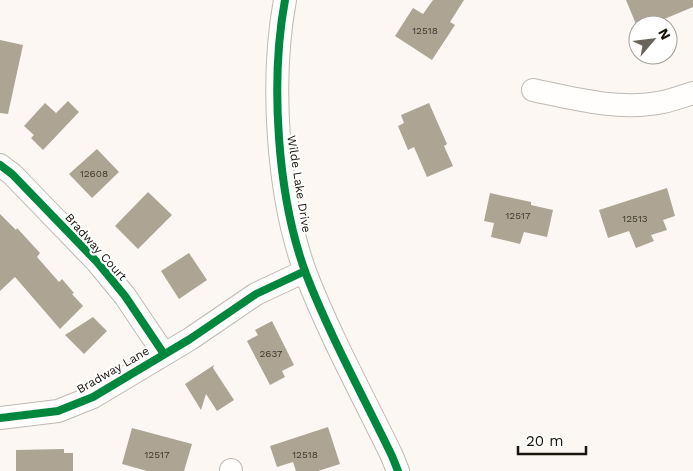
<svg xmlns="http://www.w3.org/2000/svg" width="693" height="471" font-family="'Work Sans',sans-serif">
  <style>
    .building { fill: #aea494 }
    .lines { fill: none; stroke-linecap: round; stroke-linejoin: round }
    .street-casing { stroke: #beb9b3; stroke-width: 24 }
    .street { stroke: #fffefd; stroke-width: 22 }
    .cycleway-casing { stroke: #fff; stroke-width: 11 }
    .cycleway { stroke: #00873e; stroke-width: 8 }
    .labels { text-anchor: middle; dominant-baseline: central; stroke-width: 4.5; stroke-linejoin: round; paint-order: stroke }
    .number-label { font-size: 10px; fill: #3f392e }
    .street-label { font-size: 12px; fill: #1a150c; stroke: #fff }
  </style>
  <rect width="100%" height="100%" fill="#fcf7f2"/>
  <!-- building -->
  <path class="building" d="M 433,0 L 464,0 L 450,22 L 455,25 L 432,60 L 395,36 L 413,8 L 423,14 Z
    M 626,0 L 693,0 L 693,7 L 650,25 L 638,25 L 638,29 Z
    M 0,40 L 23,45 L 8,114 L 0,113 Z
    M 68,101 L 79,112 L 43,150 L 31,138 L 34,135 L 24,126 L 45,103 L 56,113 Z
    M 429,103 L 447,144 L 444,146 L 453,166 L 427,177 L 414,147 L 408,150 L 398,126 L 404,123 L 401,115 Z
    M 97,149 L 119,172 L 92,198 L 69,174 Z
    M 667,188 L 675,216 L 663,220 L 667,230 L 651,235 L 654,241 L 636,248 L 629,231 L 608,238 L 599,210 Z
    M 148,192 L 172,215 L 138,249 L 115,226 Z
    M 490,193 L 531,202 L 531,205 L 553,210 L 547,237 L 524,232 L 520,244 L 491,237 L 494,223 L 484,221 Z
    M 0,214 L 16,230 L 17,228 L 40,253 L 37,257 L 59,282 L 62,279 L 74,293 L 72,294 L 83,306 L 60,329 L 15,277 L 0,291 Z
    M 189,253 L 207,280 L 179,299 L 161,271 Z
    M 93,317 L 107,331 L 84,354 L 65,335 Z
    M 272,321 L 294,365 L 282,371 L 285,377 L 270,385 L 247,341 L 258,335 L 255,330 Z
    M 214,365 L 213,368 L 234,400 L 217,411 L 206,394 L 201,410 L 185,384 Z
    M 328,427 L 340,464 L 318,471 L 296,471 L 293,462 L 277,467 L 270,446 Z
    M 132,428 L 192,444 L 184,471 L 147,471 L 122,464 Z
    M 64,449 L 64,453 L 73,453 L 73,471 L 16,471 L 16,450 Z"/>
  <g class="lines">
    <defs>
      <path id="street" d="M 285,0 C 270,81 277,196 306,274 C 330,336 363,396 392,456 L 398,471
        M 533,90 C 575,99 620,111 663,102 C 673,100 683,96 693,93
        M 0,165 L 12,174 L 97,262 L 125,296 L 164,354
        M 0,418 L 58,411 L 93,397 L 190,339 L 256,294 L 305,271
        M 231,470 L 231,471"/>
    </defs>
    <!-- street casing -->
    <use href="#street" class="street-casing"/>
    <!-- street -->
    <use href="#street" class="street"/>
    <defs>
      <path id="cycleway" d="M 285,0 C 270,81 277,196 306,274 C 330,336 363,396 392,456 L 398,471
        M 0,165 L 12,174 L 97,262 L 125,296 L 164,354
        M 0,418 L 58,411 L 93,397 L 190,339 L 256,294 L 305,271"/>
    </defs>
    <!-- cycleway casing -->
    <use href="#cycleway" class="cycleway-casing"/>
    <!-- cycleway -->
    <use href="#cycleway" class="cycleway"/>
  </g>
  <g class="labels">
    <!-- number labels -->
    <g class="number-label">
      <text x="425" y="30">12518</text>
      <text x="94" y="173">12608</text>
      <text x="518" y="215">12517</text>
      <text x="635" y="218">12513</text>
      <text x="271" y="353">2637</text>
      <text x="157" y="454">12517</text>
      <text x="305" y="454">12518</text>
    </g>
    <!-- street labels -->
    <g class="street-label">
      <text transform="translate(299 184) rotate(81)">Wilde Lake Drive</text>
      <text transform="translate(96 247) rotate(48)">Bradway Court</text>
      <text transform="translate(113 370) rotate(-30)">Bradway Lane</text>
    </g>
  </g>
  <!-- north arrow -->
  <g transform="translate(653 40) rotate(62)"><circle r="24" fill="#ffffff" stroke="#a3a19e"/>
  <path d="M0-4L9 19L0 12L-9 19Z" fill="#69645c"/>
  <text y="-8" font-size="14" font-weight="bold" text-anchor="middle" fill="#1a150c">N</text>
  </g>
  <!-- scale -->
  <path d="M518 446v8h68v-8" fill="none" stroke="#1a150c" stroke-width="2.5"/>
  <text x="526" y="446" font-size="15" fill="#1a150c" stroke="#ffffff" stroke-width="4" paint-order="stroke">20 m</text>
</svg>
